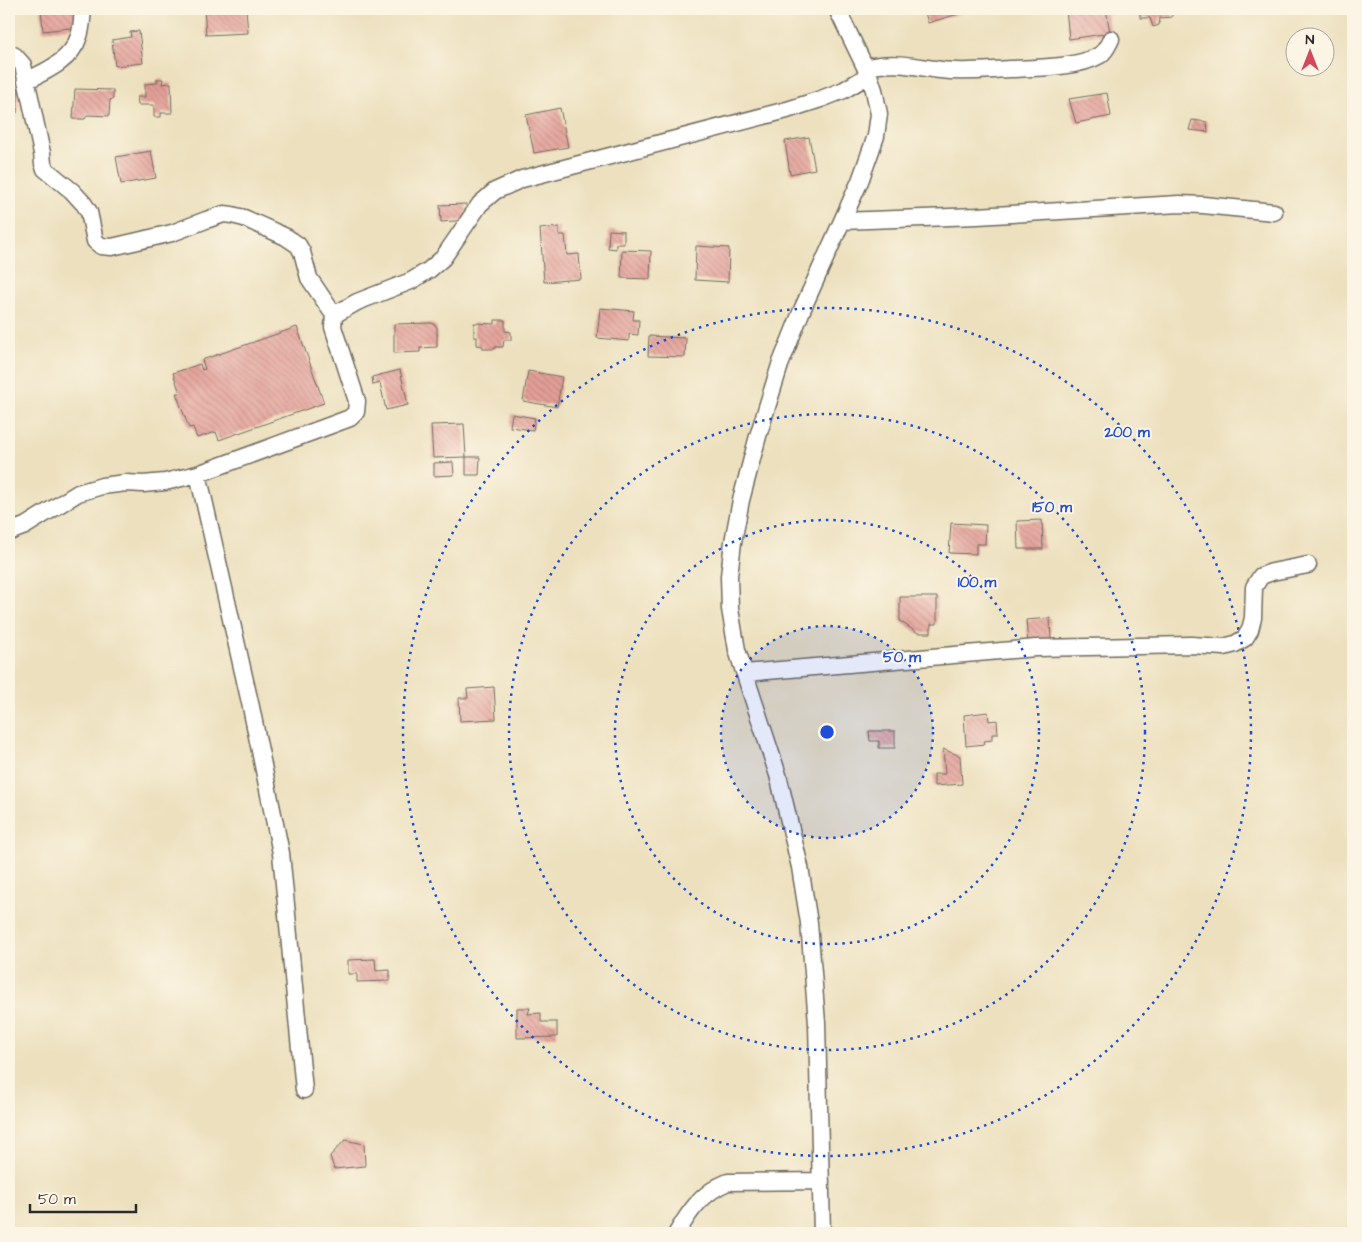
<svg xmlns="http://www.w3.org/2000/svg" width="1362" height="1242" font-family="'Architects Daughter',sans-serif">
  <style>
    .building { fill: url(#building-back-hatch) }
    .lines { fill: none; stroke-linecap: round; stroke-linejoin: round }
    .minor-casing { stroke: #6f6a5e; stroke-width: 19 }
    .minor { stroke: #fff; stroke-width: 16 }
    .ring { fill: none; stroke: #1d4ed8; stroke-width: 2.5; stroke-dasharray: 2.5 5 }
    .centre { fill: #1d4ed8; stroke: #fcf5e5; stroke-width: 2.5 }
    .ring-label { font-size: 15px; text-anchor: middle; font-weight: bold; fill: #1d4ed8; stroke: #fcf5e5; stroke-width: 4; stroke-linejoin: round; paint-order: stroke }
  </style>
  <defs>
    <pattern id="building-back-hatch" width="6" height="6" patternUnits="userSpaceOnUse" patternTransform="scale(1.25)"><rect width="6" height="6" fill="#e49f98"/><path d="M-1 5l2 2M0 0l6 6M5-1l2 2" fill="none" stroke="#b9827c"/></pattern>
  </defs>
  <rect width="100%" height="100%" fill="#fcf5e5"/>
  <filter id="ink" filterUnits="userSpaceOnUse"><feTurbulence type="fractalNoise" baseFrequency=".02" numOctaves="2"/><feDisplacementMap in="SourceGraphic" scale="10" xChannelSelector="R" yChannelSelector="G"/><feConvolveMatrix kernelMatrix="1 2 1 2 8 2 1 2 1" color-interpolation-filters="sRGB"/></filter>
  <filter id="wash" filterUnits="userSpaceOnUse"><feTurbulence type="fractalNoise" baseFrequency=".0096" numOctaves="4" result="noise"/><feDisplacementMap in="SourceGraphic" scale="20" xChannelSelector="R" yChannelSelector="G"/><feGaussianBlur stdDeviation="1.12" result="paint"/><feColorMatrix in="noise" values="0 0 0 0 0 0 0 0 0 0 0 0 0 0 0 0 0 1.4 0 .05"/><feComposite in="paint" operator="in"/></filter>
  <g filter="url(#wash)">
    <rect width="100%" height="100%" fill="#ece0be"/>
    <g id="blocks">
      <!-- building -->
      <path class="building" d="M 41,9 L 77,9 L 79,27 L 43,31 Z
        M 204,9 L 246,9 L 248,33 L 206,35 Z
        M 924,9 L 956,9 L 958,14 L 928,23 Z
        M 1066,9 L 1106,9 L 1110,33 L 1069,39 Z
        M 1140,9 L 1172,9 L 1172,17 L 1160,18 L 1159,25 L 1153,27 L 1150,18 L 1140,18 Z
        M 139,31 L 143,63 L 115,66 L 112,40 L 131,37 L 130,32 Z
        M 9,71 L 19,71 L 17,113 L 9,113 Z
        M 157,79 L 163,79 L 162,84 L 171,83 L 172,113 L 161,113 L 161,117 L 154,117 L 154,105 L 138,105 L 137,97 L 145,97 L 145,84 L 157,83 Z
        M 75,89 L 113,90 L 113,99 L 110,100 L 109,116 L 87,115 L 85,119 L 73,119 Z
        M 1107,93 L 1111,116 L 1076,123 L 1069,99 Z
        M 560,108 L 568,147 L 534,153 L 526,115 Z
        M 1192,120 L 1207,122 L 1208,132 L 1189,130 Z
        M 809,137 L 815,169 L 790,174 L 785,141 Z
        M 151,151 L 156,178 L 121,184 L 116,157 Z
        M 466,204 L 467,220 L 441,222 L 440,205 Z
        M 559,227 L 559,235 L 565,235 L 567,255 L 579,254 L 581,279 L 544,282 L 540,229 Z
        M 609,230 L 624,231 L 624,244 L 616,244 L 616,249 L 608,248 Z
        M 696,246 L 729,248 L 728,282 L 695,280 Z
        M 622,250 L 651,251 L 650,279 L 621,278 Z
        M 600,308 L 634,311 L 633,320 L 639,320 L 638,335 L 629,334 L 629,341 L 597,338 Z
        M 495,320 L 505,320 L 505,331 L 511,332 L 511,340 L 504,340 L 503,347 L 495,347 L 495,349 L 483,349 L 483,346 L 477,345 L 477,337 L 474,337 L 474,323 L 495,324 Z
        M 432,323 L 437,327 L 437,347 L 420,348 L 420,352 L 394,353 L 394,324 Z
        M 297,327 L 324,403 L 219,440 L 216,432 L 197,438 L 193,427 L 189,428 L 176,393 L 180,393 L 173,373 L 200,364 L 202,370 L 205,369 L 202,360 Z
        M 649,336 L 686,338 L 685,357 L 648,356 Z
        M 400,370 L 408,405 L 386,410 L 380,383 L 373,385 L 372,377 Z
        M 528,371 L 562,377 L 557,407 L 523,401 Z
        M 512,414 L 535,418 L 533,430 L 510,427 Z
        M 464,424 L 466,457 L 433,458 L 431,425 Z
        M 466,457 L 480,457 L 479,475 L 466,475 Z
        M 453,462 L 454,475 L 434,476 L 434,463 Z
        M 1042,520 L 1043,549 L 1018,549 L 1017,521 Z
        M 951,523 L 986,525 L 985,544 L 976,544 L 976,554 L 949,553 Z
        M 900,597 L 937,597 L 937,624 L 931,624 L 931,633 L 918,633 L 900,621 Z
        M 1050,618 L 1051,640 L 1028,642 L 1026,620 Z
        M 494,687 L 496,719 L 460,721 L 459,698 L 468,698 L 467,689 Z
        M 988,712 L 989,721 L 997,720 L 998,734 L 992,734 L 992,740 L 984,741 L 985,744 L 966,746 L 964,715 Z
        M 869,731 L 895,731 L 895,748 L 879,748 L 879,741 L 870,741 Z
        M 943,749 L 960,756 L 962,784 L 934,786 L 934,774 L 945,774 Z
        M 375,959 L 376,971 L 390,970 L 390,981 L 357,982 L 357,974 L 348,974 L 348,960 Z
        M 517,1008 L 530,1008 L 528,1014 L 541,1013 L 541,1022 L 557,1022 L 557,1037 L 517,1038 Z
        M 345,1140 L 364,1144 L 365,1166 L 334,1169 L 330,1156 Z"/>
    </g>
  </g>
  <g filter="url(#ink)">
    <use href="#blocks" fill-opacity="0" stroke="#6f6a5e" stroke-width="1"/>
    <g class="lines">
      <defs>
        <path id="minor" d="M 9,53 L 15,56 L 23,65 L 42,153 L 43,164 L 45,169 L 72,191 L 84,204 L 89,212 L 95,241 L 101,246 L 112,247 L 172,233 L 206,220 L 224,214 L 232,215 L 244,218 L 286,237 L 298,245 L 302,252 L 309,278 L 334,315 L 333,327 L 357,401 L 356,412 L 350,418 L 342,421 L 198,474 L 165,482 L 143,484 L 126,483 L 102,486 L 78,493 L 25,526 L 9,532
          M 866,68 C 891,60 916,67 941,70 C 964,73 988,70 1010,69 C 1036,68 1078,68 1100,55 C 1106,51 1108,45 1111,39
          M 26,81 C 47,71 72,60 79,36 C 82,28 82,18 83,9
          M 842,221 L 977,216 L 1179,204 L 1203,205 L 1274,212
          M 334,315 L 357,302 L 411,281 L 429,270 L 443,258 L 480,204 L 495,191 L 522,179 L 787,110 L 821,99 L 844,90 L 869,75
          M 198,474 L 251,707 L 281,853 L 304,1090
          M 745,673 L 1036,648 L 1191,645 L 1224,647 L 1235,644 L 1245,638 L 1250,630 L 1253,618 L 1254,587 L 1261,576 L 1272,572 L 1308,565
          M 677,1233 C 690,1210 703,1192 728,1182 L 821,1181
          M 822,1233 L 817,1023 L 809,923 L 800,867 L 778,775 L 737,650 L 730,609 L 729,576 L 733,542 L 741,500 L 758,436 L 780,365 L 802,310 L 860,181 L 876,136 L 879,114 L 874,90 L 869,75 L 837,9"/>
      </defs>
      <!-- minor casing -->
      <use href="#minor" class="minor-casing"/>
      <!-- minor -->
      <use href="#minor" class="minor"/>
    </g>
  </g>
  <!-- distance rings -->
  <circle cx="827" cy="732" r="106" fill="#1d4ed8" fill-opacity=".12"/>
  <g class="ring">
    <circle cx="827" cy="732" r="106"/>
    <circle cx="827" cy="732" r="212"/>
    <circle cx="827" cy="732" r="318"/>
    <circle cx="827" cy="732" r="424"/>
  </g>
  <circle cx="827" cy="732" r="8" class="centre"/>
  <g class="ring-label">
    <text x="1127" y="437">200 m</text>
    <text x="1052" y="512">150 m</text>
    <text x="977" y="587">100 m</text>
    <text x="902" y="662">50 m</text>
  </g>
  <!-- margin -->
  <rect width="1362" height="1242" fill="none" stroke="#fcf5e5" stroke-width="30"/>
  <!-- north arrow -->
  <g transform="translate(1310 52)"><circle r="24" fill="#fcf5e5" stroke="#a8a49b"/>
  <path d="M0-4L9 19L0 12L-9 19Z" fill="#d1495b"/>
  <text y="-8" font-size="14" font-weight="bold" text-anchor="middle" fill="#2b2b2b">N</text>
  </g>
  <!-- scale -->
  <path d="M30 1204v8h106v-8" fill="none" stroke="#2b2b2b" stroke-width="2.5"/>
  <text x="38" y="1204" font-size="15" fill="#2b2b2b" stroke="#fcf5e5" stroke-width="4" paint-order="stroke">50 m</text>
</svg>
